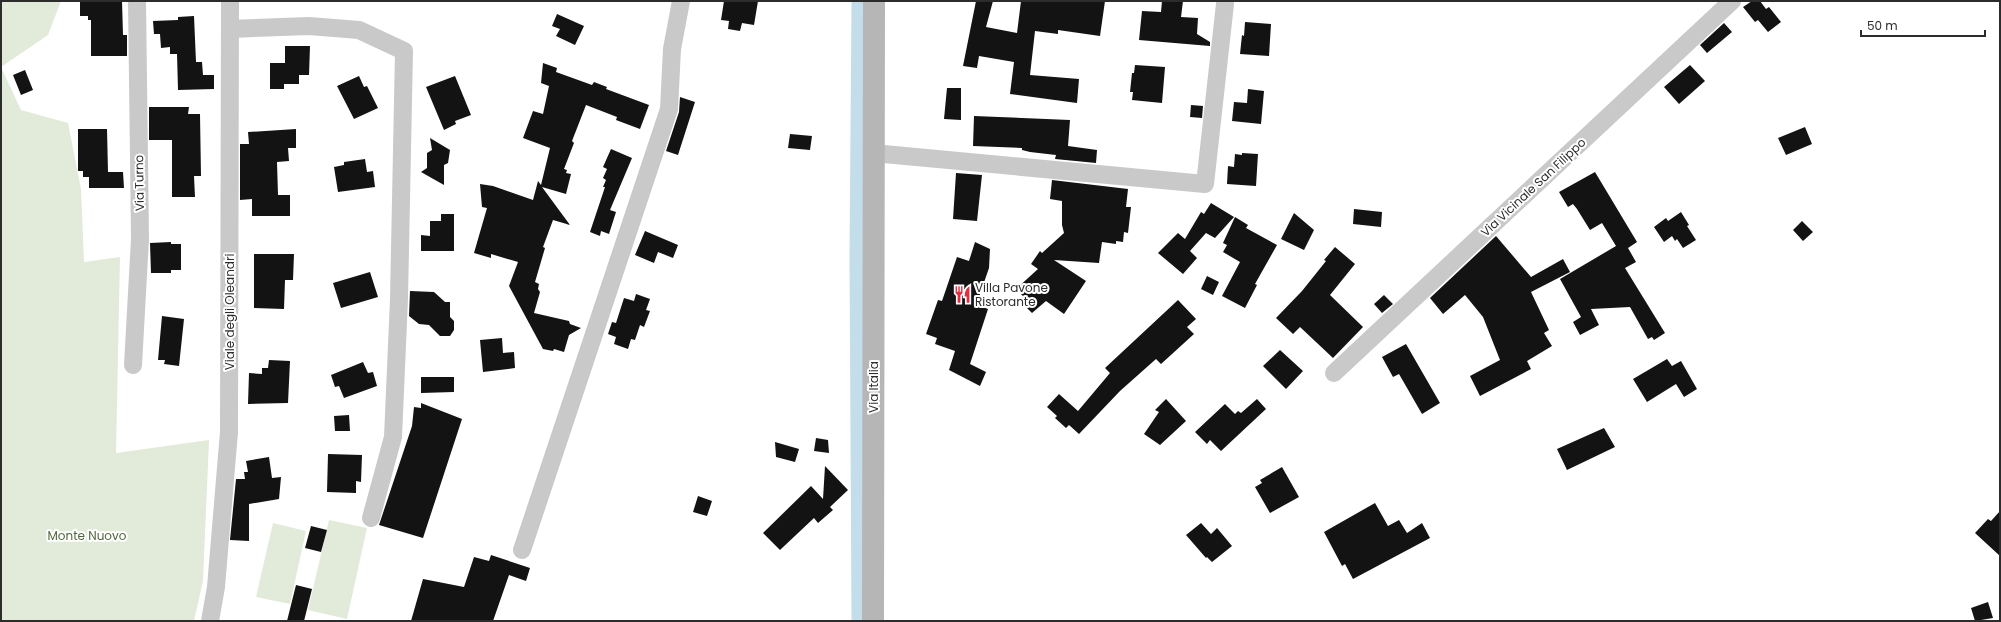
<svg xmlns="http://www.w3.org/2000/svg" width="2001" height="622" font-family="Poppins,sans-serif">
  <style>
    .green { fill: #e2ead9 }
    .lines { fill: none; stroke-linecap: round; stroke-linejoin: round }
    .canal { stroke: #c4ddea; stroke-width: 17 }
    .building { fill: #131313 }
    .street { stroke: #c9c9c9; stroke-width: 18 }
    .secondary { stroke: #b6b6b6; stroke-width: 22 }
    .labels { text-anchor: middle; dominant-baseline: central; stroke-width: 4; stroke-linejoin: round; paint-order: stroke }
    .street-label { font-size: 12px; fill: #2c2c2c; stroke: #fff }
    .poi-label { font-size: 12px; fill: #2c2c2c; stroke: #fff; text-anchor: start }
    .park-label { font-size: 12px; fill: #50663a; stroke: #fff }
  </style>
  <rect width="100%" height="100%" fill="#fff"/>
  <!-- green -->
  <path class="green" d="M 1,1 L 61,1 L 48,35 L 1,67 L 21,110 L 68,123 L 81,189 L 84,262 L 120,257 L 116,453 L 209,440 L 203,581 L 194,621 L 1,621 Z
    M 329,520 L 367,528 L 347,619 L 308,610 Z
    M 273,523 L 306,531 L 290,604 L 256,597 Z"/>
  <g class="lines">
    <!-- canal -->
    <path class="canal" d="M 860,1 L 858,256 L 860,621"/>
  </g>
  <!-- building -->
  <path class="building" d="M 80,1 L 122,1 L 123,35 L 127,35 L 127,56 L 91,56 L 91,20 L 88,20 L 88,16 L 80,16 Z
    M 724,1 L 758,1 L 754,25 L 742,23 L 740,31 L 728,29 L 729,21 L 721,20 Z
    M 976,1 L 993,1 L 986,27 L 1017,33 L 1021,1 L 1105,1 L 1100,36 L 1058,30 L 1058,34 L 1035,31 L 1030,75 L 1079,79 L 1077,103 L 1010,94 L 1014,62 L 979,56 L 977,68 L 963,66 Z
    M 1162,1 L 1183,1 L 1181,17 L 1198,18 L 1197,34 L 1210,42 L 1210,46 L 1139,40 L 1142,11 L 1161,12 Z
    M 1752,1 L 1760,1 L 1766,9 L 1769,7 L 1781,22 L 1768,32 L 1758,20 L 1755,22 L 1743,7 Z
    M 557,14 L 584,26 L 575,45 L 556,36 L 560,29 L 552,26 Z
    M 194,16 L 196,62 L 202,62 L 203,75 L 214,75 L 214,89 L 178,90 L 177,54 L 170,54 L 170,47 L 161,48 L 160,34 L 154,34 L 153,21 L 178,20 L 178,17 Z
    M 1245,22 L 1271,24 L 1269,56 L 1240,54 L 1242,35 L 1244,36 Z
    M 1724,23 L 1732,32 L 1707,53 L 1700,45 Z
    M 285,46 L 310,46 L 309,75 L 299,75 L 299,84 L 284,84 L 284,89 L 270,89 L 270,63 L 285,63 Z
    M 543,63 L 557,68 L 556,72 L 592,85 L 594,82 L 607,87 L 606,89 L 649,105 L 640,129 L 616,120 L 617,117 L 586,105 L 572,141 L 574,143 L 564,169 L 567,170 L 566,173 L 571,174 L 566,194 L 542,187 L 570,225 L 553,220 L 543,247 L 545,248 L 535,282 L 539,284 L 538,289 L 540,292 L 534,313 L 569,321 L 570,324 L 581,328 L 569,335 L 564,352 L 554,349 L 553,351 L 543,349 L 509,286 L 518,262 L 491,254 L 491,258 L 474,253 L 487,208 L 482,207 L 480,184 L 493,186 L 533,200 L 538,181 L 541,185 L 550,148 L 523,138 L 533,111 L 543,114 L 549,86 L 541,83 Z
    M 1135,65 L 1165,67 L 1162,103 L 1132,100 L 1133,92 L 1130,92 L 1132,73 L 1134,73 Z
    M 1690,65 L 1705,81 L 1679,104 L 1664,87 Z
    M 25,70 L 33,90 L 21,95 L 13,75 Z
    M 359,76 L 364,87 L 367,86 L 378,108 L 354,119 L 337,86 Z
    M 455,76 L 471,115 L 455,121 L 456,124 L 444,130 L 426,87 Z
    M 947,88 L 961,88 L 961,120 L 944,119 Z
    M 1248,89 L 1264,91 L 1261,124 L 1232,121 L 1234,102 L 1247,103 Z
    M 680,97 L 695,102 L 678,155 L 666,151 L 679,112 Z
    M 1191,105 L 1203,106 L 1202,118 L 1190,117 Z
    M 149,107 L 189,107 L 188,114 L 200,114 L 201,176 L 194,176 L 195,197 L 172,197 L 172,140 L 149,140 Z
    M 974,116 L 1070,120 L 1068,146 L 1097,150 L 1096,163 L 1055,159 L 1056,155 L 1030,152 L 1022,150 L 1022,148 L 973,146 Z
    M 1805,127 L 1812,144 L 1786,155 L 1778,138 Z
    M 78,129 L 107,129 L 108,172 L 123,172 L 124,188 L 89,188 L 89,177 L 83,177 L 83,171 L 78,171 Z
    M 296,129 L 296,148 L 288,148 L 289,161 L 277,162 L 278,195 L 290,195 L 290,216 L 252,216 L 252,199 L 240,200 L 240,144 L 249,144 L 248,132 Z
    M 790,134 L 812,136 L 810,150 L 788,148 Z
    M 430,138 L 450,150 L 448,163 L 444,165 L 444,185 L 421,172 L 427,168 L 427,153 L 432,150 Z
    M 611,149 L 632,158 L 610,210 L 616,212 L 609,234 L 601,231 L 600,236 L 590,232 L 605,187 L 603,187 L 606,180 L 603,178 L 607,169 L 603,167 Z
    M 1242,153 L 1258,154 L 1256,186 L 1227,184 L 1228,166 L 1234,167 L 1235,154 L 1242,155 Z
    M 365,159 L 367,172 L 373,171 L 375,187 L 338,192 L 334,167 L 344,165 L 344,162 Z
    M 1595,172 L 1637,242 L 1628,248 L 1636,262 L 1625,268 L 1665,333 L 1654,340 L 1652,337 L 1648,339 L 1630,307 L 1591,309 L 1599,325 L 1580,335 L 1573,322 L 1581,317 L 1560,279 L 1616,246 L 1602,223 L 1590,230 L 1577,209 L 1573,204 L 1568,207 L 1559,192 Z
    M 956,173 L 982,175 L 977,221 L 953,219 Z
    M 1052,180 L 1128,189 L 1126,207 L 1131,207 L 1128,233 L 1124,232 L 1123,242 L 1116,241 L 1116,244 L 1102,242 L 1099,263 L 1054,260 L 1086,281 L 1064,314 L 1046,301 L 1032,313 L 1022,303 L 1026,299 L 1016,289 L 1038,269 L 1031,264 L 1040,251 L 1042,253 L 1064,233 L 1062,225 L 1062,201 L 1050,199 Z
    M 1211,203 L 1234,217 L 1215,238 L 1206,233 L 1190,251 L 1197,258 L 1183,274 L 1158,253 L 1178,233 L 1185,239 L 1201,212 L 1204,214 Z
    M 1354,209 L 1382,212 L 1381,227 L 1353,224 Z
    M 1681,212 L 1689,225 L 1687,226 L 1696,240 L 1683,248 L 1677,239 L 1675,241 L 1672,236 L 1664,242 L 1654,227 L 1666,218 L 1668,221 Z
    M 1294,213 L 1314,230 L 1304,250 L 1281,239 Z
    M 441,214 L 454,214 L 454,251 L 421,251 L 421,235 L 430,236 L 430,221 L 441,221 Z
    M 1235,217 L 1248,225 L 1246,228 L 1277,245 L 1255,284 L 1257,285 L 1245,308 L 1222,296 L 1240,262 L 1223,252 L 1227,245 L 1223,243 Z
    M 1802,221 L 1813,232 L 1803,241 L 1793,230 Z
    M 645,231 L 678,245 L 673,258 L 658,252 L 654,263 L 635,255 Z
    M 1496,236 L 1531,277 L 1563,259 L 1570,272 L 1531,292 L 1549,330 L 1544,333 L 1552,346 L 1527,361 L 1531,369 L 1480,396 L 1470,376 L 1500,360 L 1483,317 L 1465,295 L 1443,314 L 1430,298 Z
    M 171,242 L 171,244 L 181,244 L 181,270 L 171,270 L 171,273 L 151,273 L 150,243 Z
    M 975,242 L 990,249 L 989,268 L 979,297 L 983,298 L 980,306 L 988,309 L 970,364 L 986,372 L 980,386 L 949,370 L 955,351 L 935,344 L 937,338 L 926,334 L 938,300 L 942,301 L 957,257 L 969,261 Z
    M 1335,247 L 1355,264 L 1330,295 L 1363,327 L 1333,358 L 1300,327 L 1293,334 L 1276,318 L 1302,291 L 1326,261 L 1324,260 Z
    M 254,254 L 294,254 L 293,280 L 285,280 L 284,309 L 254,308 Z
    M 370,272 L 378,297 L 341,308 L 333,283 Z
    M 1207,276 L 1219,282 L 1213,295 L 1201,289 Z
    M 410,291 L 434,292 L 445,302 L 450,302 L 450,317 L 454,321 L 454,330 L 450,336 L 440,336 L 429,325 L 419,324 L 409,316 Z
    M 636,294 L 650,299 L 646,310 L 650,311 L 644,327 L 640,325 L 635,340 L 631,339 L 628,349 L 614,344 L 616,337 L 608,334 L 612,322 L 616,323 L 624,298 L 634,301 Z
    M 1384,295 L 1393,304 L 1382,313 L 1374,304 Z
    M 1178,300 L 1196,319 L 1187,327 L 1194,334 L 1161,364 L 1156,359 L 1120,391 L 1079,434 L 1069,425 L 1066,428 L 1055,418 L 1057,416 L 1047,407 L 1059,394 L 1078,411 L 1110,373 L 1105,368 Z
    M 162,316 L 184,319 L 179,366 L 164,364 L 165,360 L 158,360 Z
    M 502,338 L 503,353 L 514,352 L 515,368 L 483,372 L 480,340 Z
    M 1406,344 L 1440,403 L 1422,414 L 1399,374 L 1393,377 L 1382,357 Z
    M 1280,350 L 1303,371 L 1286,389 L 1263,366 Z
    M 1667,359 L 1672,366 L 1681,361 L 1697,389 L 1684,397 L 1676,384 L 1647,402 L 1633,379 Z
    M 269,360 L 290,361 L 288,403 L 248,404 L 249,373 L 262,374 L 262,368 L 268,368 Z
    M 363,362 L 368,373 L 373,372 L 377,386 L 344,398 L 339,386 L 335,387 L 331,375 Z
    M 421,377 L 454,377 L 454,392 L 421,393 Z
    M 1166,399 L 1186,421 L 1160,445 L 1144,434 L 1159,412 L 1155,410 Z
    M 1257,399 L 1266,409 L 1221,451 L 1210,440 L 1207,444 L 1195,432 L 1225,404 L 1235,414 L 1238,411 L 1241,413 Z
    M 421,403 L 462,419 L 423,538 L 379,525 L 412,426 L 414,407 L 421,408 Z
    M 349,415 L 350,431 L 335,431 L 334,416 Z
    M 1604,428 L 1615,447 L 1567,470 L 1557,449 Z
    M 816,438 L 828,440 L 829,453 L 814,451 Z
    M 775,442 L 799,449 L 795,462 L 776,457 Z
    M 328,454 L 362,455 L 361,482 L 356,481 L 356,493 L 327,492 Z
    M 269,457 L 272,478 L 281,477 L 279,499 L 249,504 L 249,541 L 230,540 L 236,479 L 245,479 L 244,472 L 248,472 L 246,461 Z
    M 825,466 L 848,490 L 830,507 L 833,510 L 818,523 L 814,518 L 780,550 L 763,533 L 811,486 L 823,499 Z
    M 1282,467 L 1299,497 L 1270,513 L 1255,487 L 1262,483 L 1260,480 Z
    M 698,496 L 712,501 L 707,516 L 693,512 Z
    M 1375,503 L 1388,526 L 1399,520 L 1407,533 L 1422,523 L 1430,538 L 1353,579 L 1345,564 L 1342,566 L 1324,532 Z
    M 2000,511 L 2000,556 L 1975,533 L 1988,519 L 1991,521 Z
    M 1201,523 L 1211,534 L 1217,528 L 1232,546 L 1212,562 L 1207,557 L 1206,558 L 1186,535 Z
    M 311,526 L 327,530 L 321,552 L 305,548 Z
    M 491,555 L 530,568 L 526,581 L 509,575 L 493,621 L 411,621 L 423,579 L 464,587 L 474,557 L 489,561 Z
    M 296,585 L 312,589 L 304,621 L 287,621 Z
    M 1988,602 L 1993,618 L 1975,621 L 1971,608 Z"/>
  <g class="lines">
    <!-- street -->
    <path class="street" d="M 230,29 L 309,26 L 359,30 L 404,51 L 399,299 L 393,437 L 371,518
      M 873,153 L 1205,184 L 1225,4
      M 133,365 L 140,239 L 137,1
      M 1334,373 L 1732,1
      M 522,550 L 669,109 L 672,49 L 681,1
      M 210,621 L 216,587 L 229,432 L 230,1"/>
    <!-- secondary -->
    <path class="secondary" d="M 873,621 L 874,1"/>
  </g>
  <!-- icons -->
  <defs>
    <symbol id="restaurant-bare" viewBox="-9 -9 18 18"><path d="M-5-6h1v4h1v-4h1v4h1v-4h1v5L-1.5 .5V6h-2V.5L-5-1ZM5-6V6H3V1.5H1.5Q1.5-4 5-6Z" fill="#e42d40" stroke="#fff" stroke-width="2.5" paint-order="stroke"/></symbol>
  </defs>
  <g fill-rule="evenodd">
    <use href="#restaurant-bare" x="950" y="282" width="25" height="25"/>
  </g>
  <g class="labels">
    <!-- street labels -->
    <g class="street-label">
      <text transform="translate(139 183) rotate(-91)">Via Turno</text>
      <text transform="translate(1533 187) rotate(-43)">Via Vicinale San Filippo</text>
      <text transform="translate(229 312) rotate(-90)">Viale degli Oleandri</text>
      <text transform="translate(873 387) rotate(-90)">Via Italia</text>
    </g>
    <!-- poi labels -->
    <g class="poi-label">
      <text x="975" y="287">Villa Pavone<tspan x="975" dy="14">Ristorante</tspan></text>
    </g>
    <!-- park labels -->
    <g class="park-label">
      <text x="87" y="535">Monte Nuovo</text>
    </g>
  </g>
  <!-- border -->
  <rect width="2001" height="622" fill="none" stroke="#2c2c2c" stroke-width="4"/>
  <!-- scale -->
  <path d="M1861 30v6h124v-6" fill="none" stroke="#2c2c2c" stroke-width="2"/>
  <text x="1867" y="30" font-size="12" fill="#2c2c2c" stroke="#ffffff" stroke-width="3" paint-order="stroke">50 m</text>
</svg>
